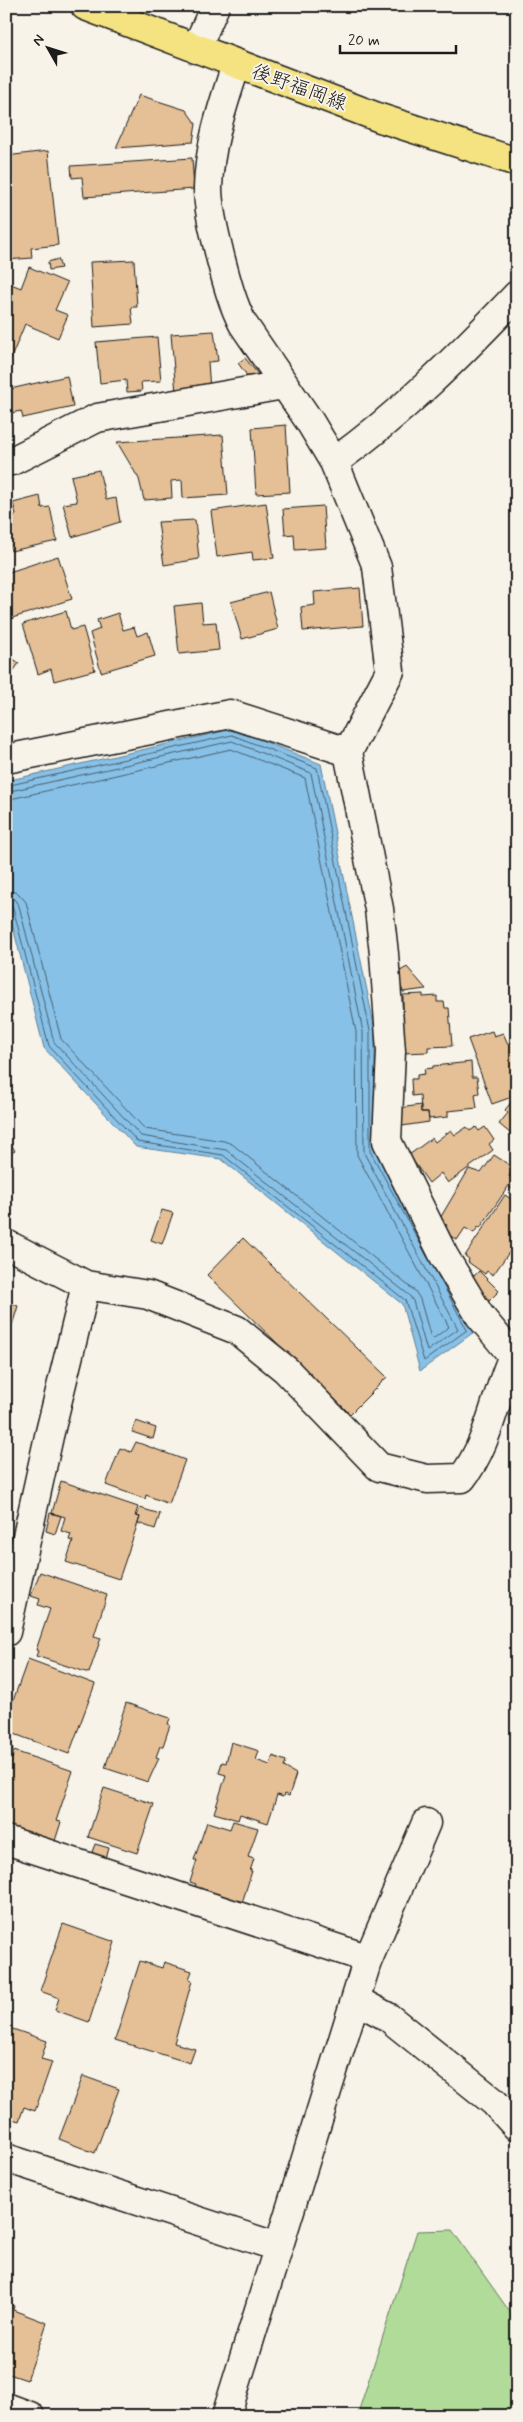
<svg xmlns="http://www.w3.org/2000/svg" width="523" height="2422" font-family="Mynerve,'Klee One',sans-serif">
  <style>
    .green { fill: #b0db99; stroke: #667c5a }
    .water { fill: #88c1e7; stroke: #5d7f96 }
    .lines { fill: none; stroke-linecap: round; stroke-linejoin: round }
    .shore { stroke: #475e6d; stroke-width: 1 }
    .building { fill: #e5c096; stroke: #1c1c1c }
    .minor-casing { stroke: #1c1c1c; stroke-width: 31 }
    .major-casing { stroke: #1c1c1c; stroke-width: 31 }
    .minor { stroke: #f7f3e8; stroke-width: 28 }
    .major { stroke: #f5e382; stroke-width: 28 }
    .labels { text-anchor: middle; dominant-baseline: central; stroke-width: 4; stroke-linejoin: round; paint-order: stroke }
    .street-label { font-size: 20px; fill: #1c1c1c; stroke: #f7f3e8 }
  </style>
  <rect width="100%" height="100%" fill="#f7f3e8"/>
  <filter id="ink" filterUnits="userSpaceOnUse"><feTurbulence type="fractalNoise" baseFrequency=".02" numOctaves="2"/><feDisplacementMap in="SourceGraphic" scale="10" xChannelSelector="R" yChannelSelector="G"/><feConvolveMatrix kernelMatrix="1 2 1 2 8 2 1 2 1" color-interpolation-filters="sRGB"/></filter>
  <g filter="url(#ink)">
    <!-- green -->
    <path class="green" d="M 452,2230 L 517,2322 L 517,2416 L 357,2416 L 417,2231 Z"/>
    <!-- water -->
    <path class="water" d="M 233,729 L 321,764 L 375,1030 L 375,1150 L 474,1332 L 420,1371 L 402,1304 L 221,1159 L 136,1147 L 44,1048 L 6,900 L 6,781 Z"/>
    <g class="lines">
      <!-- shore -->
      <path class="shore" d="M 6,786 L 232,735 L 317,768 L 370,1031 L 370,1151 L 428,1258
        M 6,792 L 232,741 L 311,773 L 363,1032 L 364,1153 L 458,1329 L 427,1351 L 413,1301 L 409,1295 L 226,1150 L 141,1136 L 54,1042 L 19,906 L 14,899 L 6,897
        M 6,800 L 231,749 L 305,778 L 356,1032 L 357,1155 L 449,1327 L 434,1338 L 431,1338 L 420,1299 L 415,1291 L 232,1144 L 224,1141 L 145,1129 L 61,1039 L 26,902 L 18,893 L 6,890
        M 6,904 L 13,908 L 49,1046 L 138,1142 L 223,1155 L 405,1300 L 424,1361 L 467,1330 L 434,1268"/>
    </g>
    <!-- building -->
    <path class="building" d="M 139,95 L 186,110 L 196,124 L 193,142 L 116,148 Z
      M 6,114 L 11,117 L 6,124 Z
      M 48,151 L 58,245 L 31,248 L 32,258 L 6,260 L 6,156 Z
      M 192,158 L 194,189 L 84,197 L 82,177 L 72,178 L 71,166 Z
      M 58,259 L 61,268 L 49,270 L 48,262 Z
      M 134,260 L 137,307 L 131,307 L 133,324 L 94,327 L 90,262 Z
      M 29,267 L 67,283 L 55,310 L 68,315 L 58,338 L 25,324 L 6,370 L 6,282 L 21,288 Z
      M 214,331 L 218,361 L 208,362 L 210,390 L 176,393 L 171,334 Z
      M 157,337 L 161,381 L 141,382 L 142,391 L 127,392 L 126,380 L 100,383 L 96,342 Z
      M 245,358 L 261,378 L 253,384 L 238,363 Z
      M 67,376 L 73,407 L 23,418 L 21,411 L 11,413 L 6,390 Z
      M 286,425 L 290,492 L 256,494 L 252,428 Z
      M 223,435 L 228,495 L 183,498 L 182,480 L 171,481 L 172,498 L 144,500 L 139,479 L 117,442 Z
      M 99,470 L 106,500 L 116,498 L 120,522 L 72,537 L 63,504 L 77,502 L 71,476 Z
      M 40,496 L 42,508 L 50,507 L 57,541 L 11,551 L 6,533 L 6,517 L 16,515 L 13,503 Z
      M 266,503 L 274,558 L 253,560 L 252,552 L 217,557 L 211,511 Z
      M 323,506 L 326,548 L 295,550 L 294,534 L 285,535 L 283,509 Z
      M 195,520 L 199,559 L 164,565 L 158,522 Z
      M 58,556 L 72,599 L 6,620 L 6,573 Z
      M 360,588 L 363,626 L 303,631 L 301,607 L 315,605 L 314,592 Z
      M 269,592 L 278,629 L 242,639 L 231,602 Z
      M 201,603 L 203,623 L 216,622 L 219,650 L 179,654 L 174,606 Z
      M 66,611 L 71,630 L 83,627 L 95,670 L 54,681 L 51,669 L 38,674 L 23,624 Z
      M 118,613 L 123,630 L 134,627 L 137,636 L 148,632 L 155,656 L 101,672 L 90,633 L 100,629 L 97,620 Z
      M 6,654 L 19,663 L 6,682 Z
      M 407,967 L 426,989 L 403,992 L 397,973 Z
      M 423,994 L 423,997 L 437,996 L 437,1002 L 444,1002 L 445,1008 L 449,1008 L 452,1046 L 428,1047 L 428,1052 L 403,1053 L 403,995 Z
      M 492,1031 L 494,1036 L 503,1033 L 508,1044 L 515,1041 L 517,1045 L 517,1089 L 509,1098 L 492,1104 L 468,1039 Z
      M 471,1062 L 472,1077 L 477,1077 L 479,1093 L 475,1094 L 477,1108 L 448,1111 L 448,1117 L 429,1119 L 428,1112 L 421,1112 L 420,1095 L 412,1096 L 411,1079 L 417,1079 L 417,1075 L 425,1074 L 424,1069 L 433,1068 L 433,1066 Z
      M 517,1095 L 517,1139 L 499,1124 L 508,1113 L 505,1110 Z
      M 421,1105 L 421,1112 L 428,1112 L 429,1122 L 402,1126 L 399,1108 Z
      M 467,1127 L 470,1131 L 476,1127 L 479,1131 L 485,1127 L 494,1140 L 489,1144 L 493,1150 L 448,1183 L 441,1173 L 429,1183 L 409,1155 L 432,1138 L 435,1142 L 451,1130 L 455,1135 Z
      M 6,1135 L 15,1151 L 7,1155 L 14,1166 L 6,1170 Z
      M 494,1155 L 514,1168 L 509,1176 L 514,1178 L 480,1228 L 478,1227 L 474,1233 L 465,1228 L 457,1240 L 443,1231 L 447,1225 L 439,1220 L 469,1169 L 481,1173 Z
      M 517,1178 L 517,1192 L 510,1188 Z
      M 505,1195 L 517,1203 L 517,1255 L 510,1251 L 493,1275 L 487,1271 L 485,1274 L 468,1262 L 469,1259 L 465,1256 Z
      M 162,1210 L 173,1213 L 162,1244 L 151,1240 Z
      M 243,1238 L 387,1377 L 350,1414 L 207,1275 Z
      M 479,1271 L 499,1291 L 489,1301 L 469,1281 Z
      M 6,1302 L 18,1306 L 6,1345 Z
      M 136,1421 L 156,1428 L 153,1439 L 132,1432 Z
      M 136,1442 L 185,1460 L 169,1504 L 146,1495 L 145,1499 L 106,1485 L 120,1448 L 131,1452 Z
      M 61,1481 L 138,1507 L 135,1516 L 140,1517 L 119,1579 L 66,1562 L 73,1541 L 69,1540 L 71,1534 L 61,1531 L 65,1517 L 52,1513 Z
      M 140,1508 L 160,1514 L 155,1529 L 138,1523 L 140,1517 L 137,1516 Z
      M 50,1513 L 61,1516 L 55,1534 L 46,1531 Z
      M 40,1572 L 107,1595 L 94,1636 L 101,1638 L 89,1673 L 36,1656 L 38,1651 L 36,1650 L 50,1609 L 38,1605 L 40,1599 L 31,1596 Z
      M 28,1659 L 95,1684 L 69,1754 L 6,1731 L 6,1720 Z
      M 126,1703 L 170,1718 L 168,1724 L 170,1725 L 163,1746 L 160,1746 L 156,1757 L 159,1758 L 148,1782 L 105,1768 Z
      M 231,1742 L 259,1751 L 256,1760 L 270,1765 L 273,1756 L 286,1761 L 284,1767 L 296,1774 L 289,1796 L 284,1794 L 283,1797 L 277,1795 L 268,1823 L 240,1814 L 238,1820 L 214,1813 L 226,1775 L 219,1773 L 222,1762 L 226,1763 Z
      M 6,1747 L 13,1748 L 10,1754 L 13,1755 L 6,1775 Z
      M 14,1751 L 73,1771 L 56,1821 L 61,1822 L 54,1844 L 6,1828 L 6,1775 Z
      M 104,1788 L 154,1804 L 137,1853 L 88,1837 Z
      M 233,1821 L 258,1828 L 248,1857 L 254,1859 L 250,1871 L 252,1871 L 241,1906 L 194,1890 L 196,1884 L 190,1882 L 197,1860 L 194,1860 L 207,1822 L 230,1829 Z
      M 95,1844 L 109,1848 L 106,1859 L 91,1855 Z
      M 63,1924 L 115,1942 L 89,2022 L 55,2010 L 59,1998 L 40,1991 Z
      M 140,1961 L 162,1968 L 164,1962 L 192,1971 L 189,1979 L 192,1981 L 174,2043 L 195,2049 L 190,2063 L 115,2040 Z
      M 7,2027 L 47,2041 L 41,2059 L 52,2062 L 35,2111 L 24,2107 L 19,2121 L 6,2117 Z
      M 83,2076 L 119,2089 L 95,2153 L 59,2139 Z
      M 6,2303 L 14,2306 L 13,2310 L 47,2323 L 27,2380 L 6,2373 Z"/>
    <g class="lines">
      <defs>
        <path id="minor" d="M 196,49 L 215,6
          M 236,65 C 223,105 209,145 208,188 C 208,210 215,234 220,256 C 226,279 232,303 243,324 L 310,422 L 334,462 L 377,567 L 390,671 L 348,752
          M 12,461 L 97,418 L 283,385
          M 334,462 C 402,413 459,356 517,295
          M 6,759 L 230,714 L 348,752 L 379,909 L 384,954 L 391,1051 L 387,1141 L 444,1256 L 480,1316 L 513,1356 L 517,1358
          M 6,1244 L 86,1285 L 148,1295 L 237,1330 L 286,1370 L 379,1467 L 427,1479 L 462,1478 C 489,1444 495,1396 513,1356
          M 6,1632 L 49,1436 L 86,1285
          M 6,1840 L 354,1954 L 367,1962 L 426,1823
          M 356,2000 L 388,2017 L 494,2102 L 517,2127
          M 6,2158 L 278,2247
          M 6,2407 L 30,2416
          M 226,2416 L 367,1962"/>
        <path id="major" d="M 85,6 L 380,118 L 517,162"/>
      </defs>
      <!-- minor casing -->
      <use href="#minor" class="minor-casing"/>
      <!-- major casing -->
      <use href="#major" class="major-casing"/>
      <!-- minor -->
      <use href="#minor" class="minor"/>
      <!-- major -->
      <use href="#major" class="major"/>
    </g>
  </g>
  <g class="labels">
    <!-- street labels -->
    <g class="street-label">
      <text transform="translate(299 88) rotate(20)">後野福岡線</text>
    </g>
  </g>
  <!-- margin -->
  <rect width="523" height="2422" fill="none" stroke="#f7f3e8" stroke-width="25"/>
  <rect x="12" y="12" width="498" height="2397" fill="none" stroke="#1c1c1c" stroke-width="2" filter="url(#ink)"/>
  <!-- north arrow -->
  <g transform="translate(48 48) rotate(309)" stroke="#f7f3e8" stroke-width="4" paint-order="stroke">
  <path d="M0-4L9 19L0 12L-9 19Z" fill="#1c1c1c"/>
  <text y="-8" font-size="14" font-weight="bold" text-anchor="middle" fill="#1c1c1c">N</text>
  </g>
  <!-- scale -->
  <path d="M340 45v8h116v-8" fill="none" stroke="#1c1c1c" stroke-width="2.5"/>
  <text x="348" y="45" font-size="15" fill="#1c1c1c" stroke="#f7f3e8" stroke-width="4" paint-order="stroke">20 m</text>
</svg>
